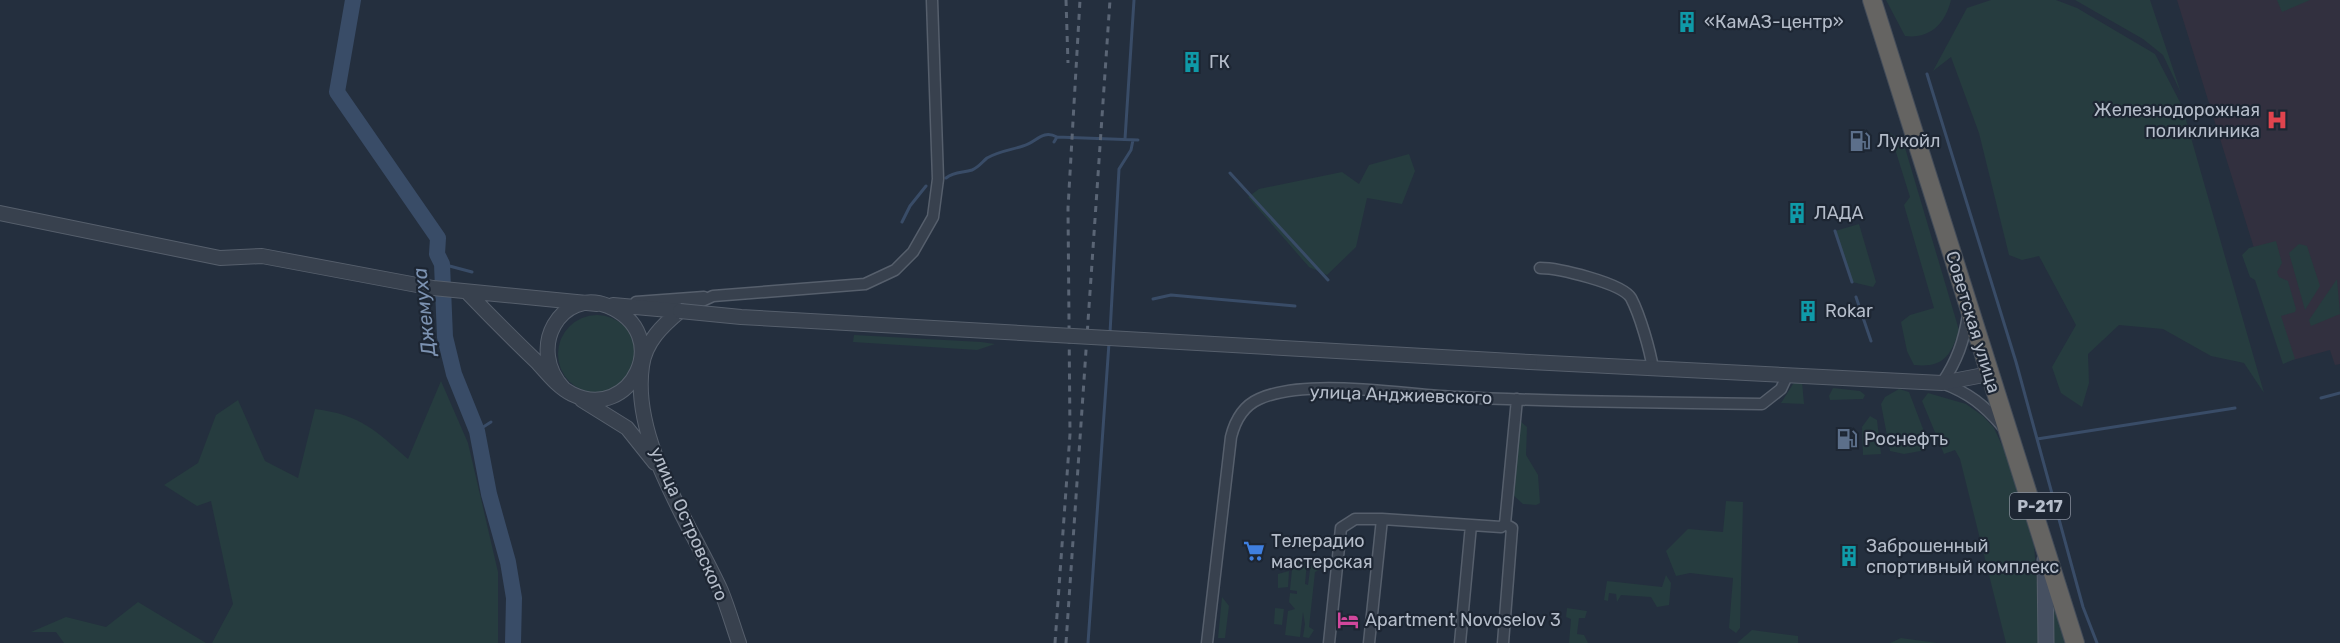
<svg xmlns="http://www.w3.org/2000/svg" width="2340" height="643" font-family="Rubik,sans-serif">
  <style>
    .medical { fill: #32303f }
    .green { fill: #263c3f }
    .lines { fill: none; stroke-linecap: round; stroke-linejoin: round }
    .stream { stroke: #394c67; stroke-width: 3 }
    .river { stroke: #394c67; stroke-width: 16 }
    .minor-casing { stroke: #565f6c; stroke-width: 13 }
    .tertiary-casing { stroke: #565f6c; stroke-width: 16 }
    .secondary-casing { stroke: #565f6c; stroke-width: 17 }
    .trunk-casing { stroke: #434c59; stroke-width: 20 }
    .minor { stroke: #38414e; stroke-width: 10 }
    .tertiary { stroke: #38414e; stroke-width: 14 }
    .secondary { stroke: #465061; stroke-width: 15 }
    .trunk { stroke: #656462; stroke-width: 18 }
    .rail { stroke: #5a6575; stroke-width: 3; stroke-dasharray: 6 6; stroke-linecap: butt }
    .tertiary-bridge-casing { stroke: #565f6c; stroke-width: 16; stroke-linecap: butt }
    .tertiary-bridge { stroke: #38414e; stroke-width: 14 }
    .labels { text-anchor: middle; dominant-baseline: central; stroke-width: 4.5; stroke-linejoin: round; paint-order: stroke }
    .shield { fill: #1d2633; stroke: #878f9c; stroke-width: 1.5 }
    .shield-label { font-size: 16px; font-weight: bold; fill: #b4bcc9 }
    .poi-label { font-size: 18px; fill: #b4bcc9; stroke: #1d2633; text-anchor: start }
    .street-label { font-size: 18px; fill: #b4bcc9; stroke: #1d2633 }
    .water-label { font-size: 20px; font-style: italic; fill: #7c92b1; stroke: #1d2633 }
  </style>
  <rect width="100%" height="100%" fill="#242f3e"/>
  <!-- medical -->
  <path class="medical" d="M 2177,0 L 2340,0 L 2340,364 L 2335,365 L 2330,350 L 2289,361 Z"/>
  <!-- green -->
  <path class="green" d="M 1886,0 L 1951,0 C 1945,24 1930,39 1905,36 Z
    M 1991,0 L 2056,0 L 2077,8 L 2155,54 L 2182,106 L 2264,393 L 2244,363 L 2211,356 L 2163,329 L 2119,325 L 2088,354 L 2089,383 L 2082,407 L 2061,393 L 2052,367 L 2076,325 L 2039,256 L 2022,260 L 2009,255 L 1979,133 L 1951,57 L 1933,71 L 1967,8 Z
    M 2075,0 L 2150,0 L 2181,93 L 2163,55 L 2143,39 Z
    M 2277,0 L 2310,0 L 2282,12 Z
    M 1890,133 L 1903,141 L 1959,330 C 1951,356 1943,368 1914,365 L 1907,351 L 1901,322 L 1910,315 L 1934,308 L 1904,205 L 1910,197 Z
    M 1409,154 L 1415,171 L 1402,204 L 1367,198 L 1356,247 L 1327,275 L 1309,267 L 1248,197 L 1259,189 L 1342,172 L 1359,184 L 1369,165 Z
    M 1859,224 L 1876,282 L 1873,287 L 1852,282 L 1835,231 Z
    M 2276,241 L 2282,263 L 2277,272 L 2279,277 L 2288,281 L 2296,309 L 2295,312 L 2281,316 L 2295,359 L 2283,364 L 2255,280 L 2250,277 L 2242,255 L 2249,248 Z
    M 2299,244 L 2307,246 L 2320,286 L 2305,310 L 2289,253 Z
    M 2337,279 L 2340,314 L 2311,326 L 2309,320 Z
    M558 354a39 39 0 1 1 78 0a39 39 0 1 1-78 0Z
    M 854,335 L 981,342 L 995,344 L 977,350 L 853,342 Z
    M 441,381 L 468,443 L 498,572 L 498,643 L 212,643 L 233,604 L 211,501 L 197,506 L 164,485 L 198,463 L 216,415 L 238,400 L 265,461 L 298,478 L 315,409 C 361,415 375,430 408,459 Z
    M 1795,381 L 1802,381 L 1804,404 L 1781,403 Z
    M 1833,388 L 1860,391 L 1865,395 L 1863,399 L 1830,400 L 1829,396 Z
    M 1899,389 L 1909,392 L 1928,442 L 1926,450 L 1904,454 L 1890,451 L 1881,404 L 1885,397 Z
    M 1928,393 L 1966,404 L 1983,416 L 1994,428 L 2005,452 L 2034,545 L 2042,643 L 2006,643 L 1960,459 L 1955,450 L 1944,454 L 1922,401 Z
    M 1870,416 L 1877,420 L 1881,454 L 1863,455 L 1862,427 Z
    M 1519,420 L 1527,427 L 1526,455 L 1538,475 L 1540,503 L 1536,505 L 1523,504 L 1512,494 Z
    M 1726,501 L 1743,502 L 1740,628 L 1736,633 L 1729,628 L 1733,578 L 1690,573 L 1676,576 L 1666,551 L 1688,529 L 1723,532 Z
    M 1297,561 L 1307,562 L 1305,584 L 1308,585 L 1311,562 L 1318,563 L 1321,569 L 1315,572 L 1309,627 L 1314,630 L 1309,638 L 1303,637 L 1305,624 L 1303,612 L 1300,637 L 1285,635 L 1288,611 L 1295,609 L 1289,602 L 1290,593 L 1297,594 L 1297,591 L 1290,590 L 1292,570 Z
    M 1289,571 L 1288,587 L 1278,588 L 1278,574 Z
    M 1666,575 L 1671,583 L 1669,605 L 1657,607 L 1651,597 L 1621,595 L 1617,602 L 1616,594 L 1609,593 L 1608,601 L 1604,600 L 1607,581 L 1662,587 Z
    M 2053,592 L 2069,643 L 2052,643 Z
    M 1222,597 L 1229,606 L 1225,638 L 1218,638 Z
    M 138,602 L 206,643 L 64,643 L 56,632 L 31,632 L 66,617 L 106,627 Z
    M 1275,608 L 1284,609 L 1282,625 L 1274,624 Z
    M 1567,608 L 1587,611 L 1585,618 L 1579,618 L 1577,634 L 1584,635 L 1588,643 L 1569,643 L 1571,619 L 1566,617 Z
    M 1752,630 L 1798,636 L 1798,643 L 1737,643 Z
    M 1901,638 L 1937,643 L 1890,643 Z"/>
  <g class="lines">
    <!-- stream -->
    <path class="stream" d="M 1927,74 L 2016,362 L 2083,607 L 2097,643
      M 1125,139 L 1134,0
      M 1054,142 L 1057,137 L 1138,140
      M 1230,173 L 1328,280
      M 946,178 C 954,171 963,173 972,170 C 979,167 982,162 987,158 C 999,151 1011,150 1023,146 C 1036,143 1042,129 1057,137
      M 902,222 L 910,206 L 926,186
      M 1835,231 L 1852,282
      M 442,264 L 472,272
      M 1856,297 L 1871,341
      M 1153,299 L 1171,295 L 1295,306
      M 1110,333 L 1119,169 L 1131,150 L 1133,140
      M 2321,398 L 2340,393
      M 477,431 L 491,422
      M 2037,439 L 2235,408
      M 1088,643 L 1109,343"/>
    <!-- river -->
    <path class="river" d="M 353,0 L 337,92 L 438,238 L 437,254 L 442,264 L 445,337 L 454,374 L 477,431 L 489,494 L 508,562 L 514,598 L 513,643"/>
    <defs>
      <path id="minor" d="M 1540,268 C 1558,268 1622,283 1631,298 C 1640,315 1650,350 1653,369
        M 636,302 L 704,297
        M 680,311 L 713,296 L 865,284 L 895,270 L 913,252 L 933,217 L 938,179 L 932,0
        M 1968,315 C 1964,341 1957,361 1942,383 C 1969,393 1984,405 2002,426
        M 1382,519 L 1501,527 L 1505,524 L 1517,399
        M 1207,643 L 1231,437 C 1235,421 1243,406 1259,399 C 1307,377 1405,395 1458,397 C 1559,402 1661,403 1762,404 L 1781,389 L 1787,376
        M 1329,643 L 1341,528 L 1355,519 L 1382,519 L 1369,643
        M 1460,643 L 1471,525
        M 1503,643 L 1512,528 L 1505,524"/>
      <path id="tertiary" d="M 0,213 L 220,258 L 262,256 L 433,288 L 597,304
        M 467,292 C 490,316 514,340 538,363 C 548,374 558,387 572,394 C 631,423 675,334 608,306 C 562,287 525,348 564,389
        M 613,305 L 680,311
        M 680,311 C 663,325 645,342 642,366 C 631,441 691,525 721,591 C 728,608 733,626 739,643
        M 1530,362 L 1942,383 L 1989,374
        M 582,400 L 627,428 L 655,463"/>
      <path id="secondary" d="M 2045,560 L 2046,643"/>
      <path id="trunk" d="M 1872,0 L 2075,643"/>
    </defs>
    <!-- minor casing -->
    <use href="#minor" class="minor-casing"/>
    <!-- tertiary casing -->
    <use href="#tertiary" class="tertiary-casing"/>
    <!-- secondary casing -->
    <use href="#secondary" class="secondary-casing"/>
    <!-- trunk casing -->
    <use href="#trunk" class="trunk-casing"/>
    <!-- minor -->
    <use href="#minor" class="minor"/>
    <!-- tertiary -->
    <use href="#tertiary" class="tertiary"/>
    <!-- secondary -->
    <use href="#secondary" class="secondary"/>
    <!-- trunk -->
    <use href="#trunk" class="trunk"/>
    <!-- rail -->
    <path class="rail" d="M 1066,0 L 1068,63
      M 1055,643 L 1070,434 L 1068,208 L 1080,0
      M 1066,643 L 1110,0"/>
    <defs>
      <path id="tertiary-bridge" d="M 680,311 L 741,317 L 1530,362"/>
    </defs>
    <!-- tertiary-bridge casing -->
    <use href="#tertiary-bridge" class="tertiary-bridge-casing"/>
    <!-- tertiary-bridge -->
    <use href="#tertiary-bridge" class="tertiary-bridge"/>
  </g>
  <!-- icons -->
  <defs>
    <symbol id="building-bare" viewBox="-9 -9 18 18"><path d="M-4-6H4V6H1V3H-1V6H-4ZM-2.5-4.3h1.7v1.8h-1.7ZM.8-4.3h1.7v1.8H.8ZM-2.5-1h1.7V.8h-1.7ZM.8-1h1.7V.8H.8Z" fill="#0f9aa8" stroke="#1d2633" stroke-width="2.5" paint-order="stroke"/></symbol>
    <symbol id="hospital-bare" viewBox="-9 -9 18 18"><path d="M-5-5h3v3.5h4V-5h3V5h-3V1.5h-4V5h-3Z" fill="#e0444e" stroke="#1d2633" stroke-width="2.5" paint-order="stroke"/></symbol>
    <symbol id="fuel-bare" viewBox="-9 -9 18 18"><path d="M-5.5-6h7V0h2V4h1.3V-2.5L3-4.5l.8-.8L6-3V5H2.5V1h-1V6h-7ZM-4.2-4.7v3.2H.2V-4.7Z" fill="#5c6f8a" stroke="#1d2633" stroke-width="2.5" paint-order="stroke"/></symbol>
    <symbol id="supermarket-bare" viewBox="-9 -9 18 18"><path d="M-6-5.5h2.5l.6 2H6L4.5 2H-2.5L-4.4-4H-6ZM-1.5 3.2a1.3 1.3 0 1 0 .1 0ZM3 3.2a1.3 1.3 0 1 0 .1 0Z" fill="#3f7fe0" stroke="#1d2633" stroke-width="2.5" paint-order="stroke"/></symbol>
    <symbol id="hotel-bare" viewBox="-9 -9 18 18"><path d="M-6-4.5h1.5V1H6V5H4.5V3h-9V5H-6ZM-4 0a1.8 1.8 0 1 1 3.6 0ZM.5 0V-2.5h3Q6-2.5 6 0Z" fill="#d1479c" stroke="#1d2633" stroke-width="2.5" paint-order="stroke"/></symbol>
  </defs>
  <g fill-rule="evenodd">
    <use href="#building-bare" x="1672" y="7" width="30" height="30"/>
    <use href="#building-bare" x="1177" y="47" width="30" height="30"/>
    <use href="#hospital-bare" x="2262" y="105" width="30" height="30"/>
    <use href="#fuel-bare" x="1845" y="126" width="30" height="30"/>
    <use href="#building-bare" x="1782" y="198" width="30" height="30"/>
    <use href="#building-bare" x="1793" y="296" width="30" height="30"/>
    <use href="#fuel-bare" x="1832" y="424" width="30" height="30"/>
    <use href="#supermarket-bare" x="1239" y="536" width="30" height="30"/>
    <use href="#building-bare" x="1834" y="541" width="30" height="30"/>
    <use href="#hotel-bare" x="1333" y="605" width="30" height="30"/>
  </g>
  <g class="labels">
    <!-- shield labels -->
    <rect class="shield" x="2010" y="493" width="60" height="26" rx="4.5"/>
    <g class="shield-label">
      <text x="2040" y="506">Р-217</text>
    </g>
    <!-- poi labels -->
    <g class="poi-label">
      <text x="1704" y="22">«КамАЗ-центр»</text>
      <text x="1209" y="62">ГК</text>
      <text x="2260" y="110" text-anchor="end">Железнодорожная<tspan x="2260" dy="21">поликлиника</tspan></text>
      <text x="1877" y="141">Лукойл</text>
      <text x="1814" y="213">ЛАДА</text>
      <text x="1825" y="311">Rokar</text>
      <text x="1864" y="439">Роснефть</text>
      <text x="1271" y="541">Телерадио<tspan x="1271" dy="21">мастерская</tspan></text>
      <text x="1866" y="546">Заброшенный<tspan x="1866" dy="21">спортивный комплекс</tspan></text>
      <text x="1365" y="620">Apartment Novoselov 3</text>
    </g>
    <!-- street labels -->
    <g class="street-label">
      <text transform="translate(1973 322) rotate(73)">Советская улица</text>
      <text transform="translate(1401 395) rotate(2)">улица Анджиевского</text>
      <text transform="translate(689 524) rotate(66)">улица Островского</text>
    </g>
    <!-- water labels -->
    <g class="water-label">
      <text transform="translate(424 312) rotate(-96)">Джемуха</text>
    </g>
  </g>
</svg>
